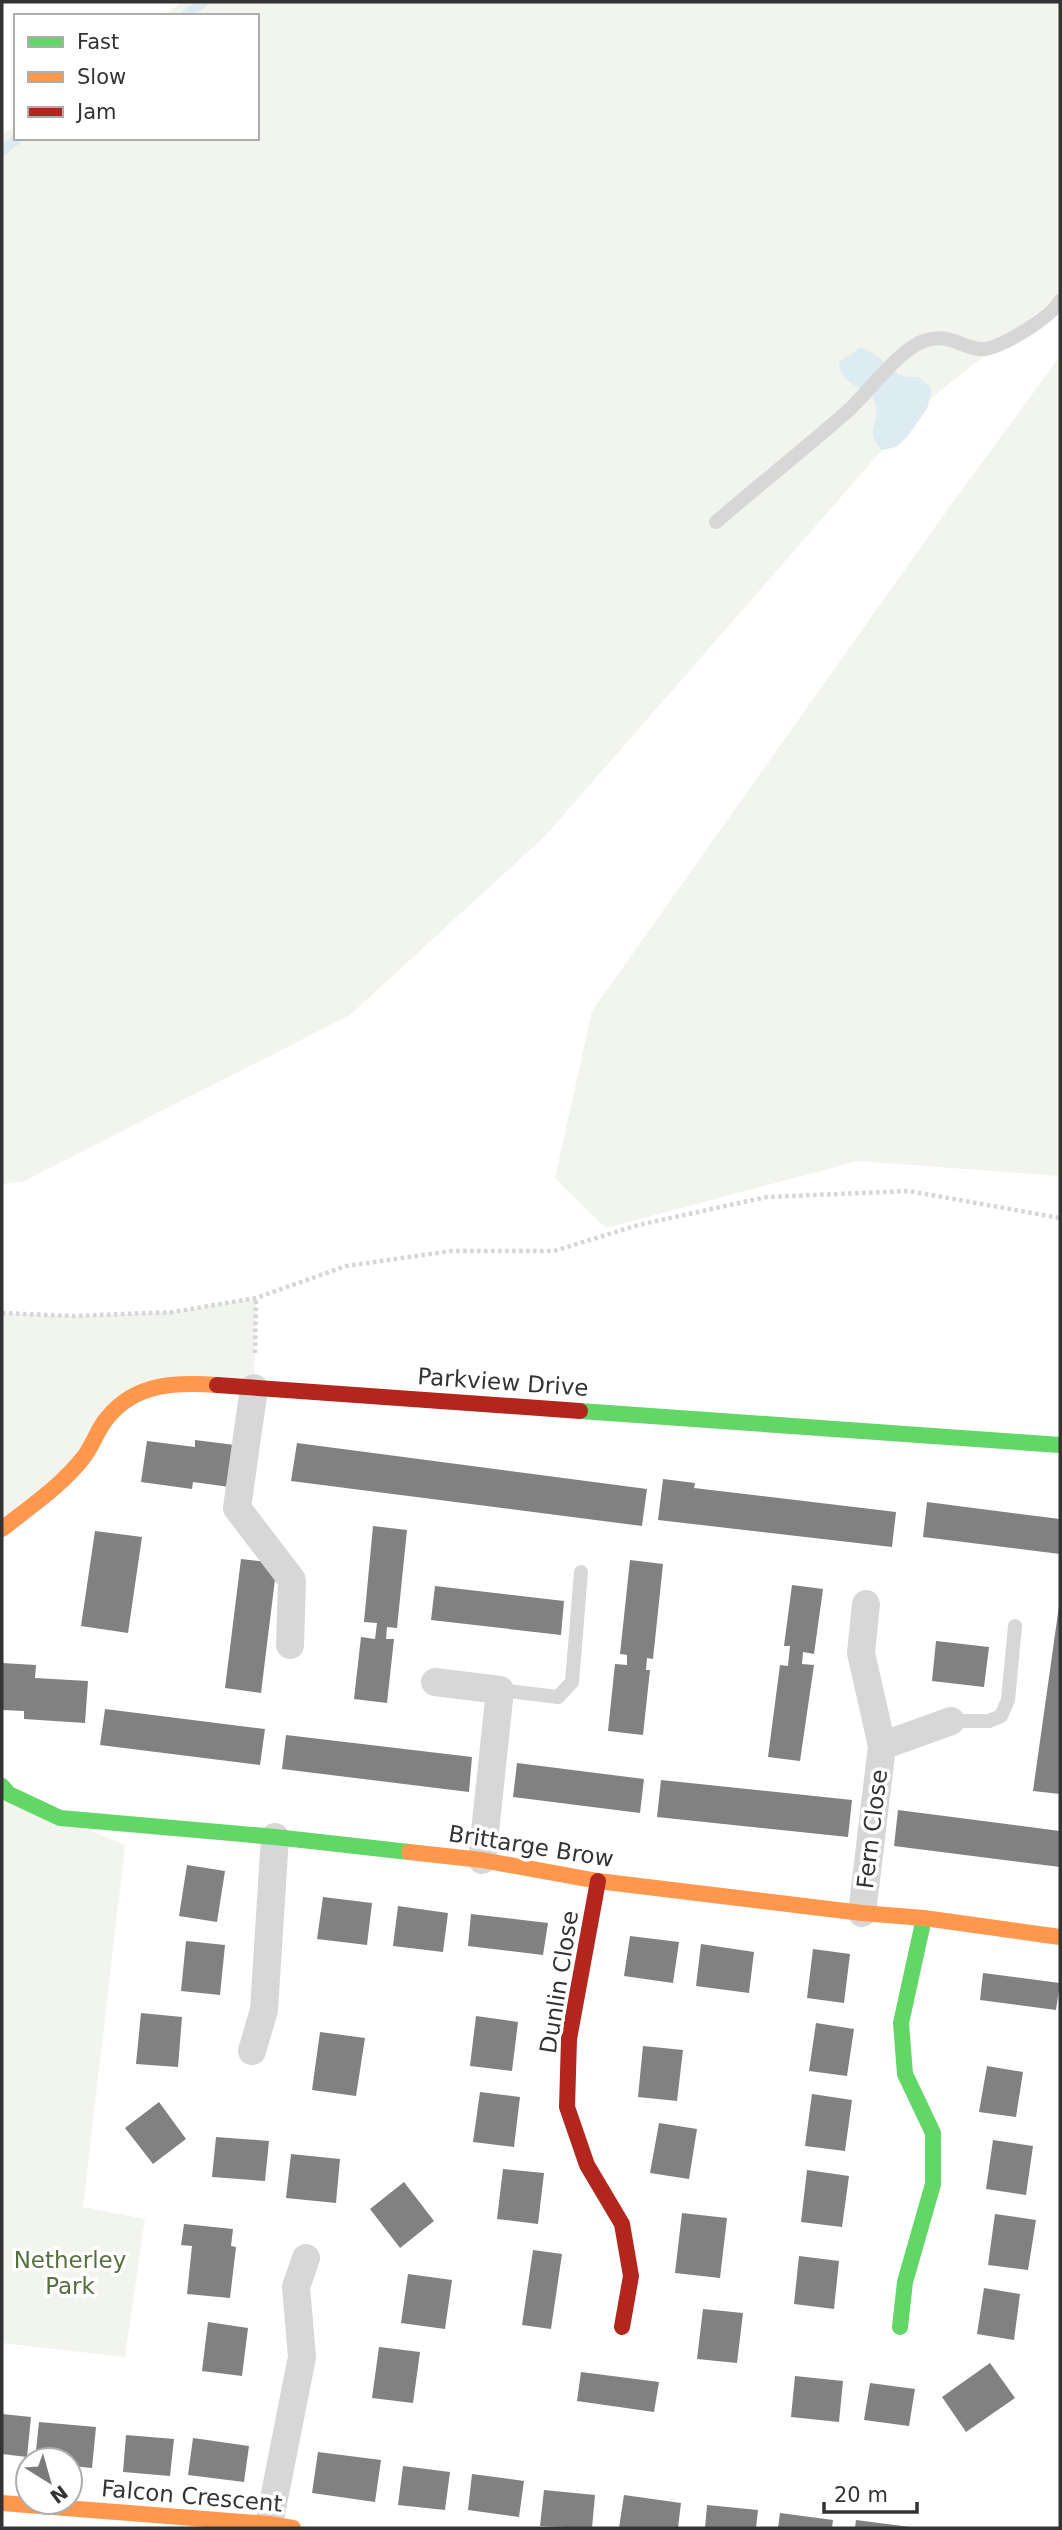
<svg xmlns="http://www.w3.org/2000/svg" width="1062" height="2530" font-family="'DejaVu Sans',sans-serif">
  <style>
    .green { fill: #f1f5ed }
    .water { fill: #ddebf3 }
    .lines { fill: none; stroke-linecap: round; stroke-linejoin: round }
    .stream { stroke: #ddebf3; stroke-width: 10 }
    .building { fill: #818181 }
    .path { stroke: #d6d6d6; stroke-width: 4.5; stroke-dasharray: 3.5 3.5; stroke-linecap: butt }
    .lane { stroke: #d7d7d7; stroke-width: 14 }
    .street { stroke: #d7d7d7; stroke-width: 28 }
    .fast { stroke: #63d668; stroke-width: 16 }
    .slow { stroke: #ff974d; stroke-width: 16 }
    .jam { stroke: #b3261e; stroke-width: 16 }
    .labels { text-anchor: middle; dominant-baseline: central; stroke-width: 7; stroke-linejoin: round; paint-order: stroke }
    .street-label { font-size: 23px; fill: #333; stroke: #fff }
    .park-label { font-size: 23px; fill: #56703f; stroke: #fff }
  </style>
  <rect width="100%" height="100%" fill="#fff"/>
  <!-- green -->
  <path class="green" d="M 182,2 L 1060,2 L 1060,294 L 917,410 L 544,837 L 350,1015 L 22,1182 L 2,1184 L 2,135 L 16,124 L 16,138 L 257,138 L 257,16 L 163,16 Z
    M 1060,356 L 1060,1176 L 858,1161 L 606,1228 L 555,1178 L 592,1011 L 940,520 Z
    M 256,1298 L 254,1388 L 142,1390 L 2,1529 L 2,1313 L 74,1316 L 173,1312 Z
    M 2,1786 L 60,1818 L 125,1845 L 83,2207 L 145,2219 L 125,2357 L 2,2343 Z"/>
  <!-- water -->
  <path class="water" d="M 860,348 C 884,351 888,381 919,377 L 930,387 L 931,394 L 927,409 L 907,437 L 896,447 L 883,450 C 860,430 886,424 872,395 C 857,385 840,382 839,362 Z"/>
  <g class="lines">
    <!-- stream -->
    <path class="stream" d="M 184,16 L 204,2
      M 2,151 L 18,138"/>
  </g>
  <!-- building -->
  <path class="building" d="M 195,1440 L 243,1446 L 237,1488 L 193,1482 L 192,1489 L 141,1482 L 147,1441 L 195,1447 Z
    M 297,1443 L 647,1489 L 642,1526 L 291,1481 Z
    M 663,1479 L 695,1483 L 694,1488 L 896,1512 L 892,1547 L 658,1520 Z
    M 927,1502 L 1060,1519 L 1060,1554 L 923,1537 Z
    M 373,1526 L 407,1530 L 397,1628 L 387,1627 L 386,1639 L 394,1639 L 387,1703 L 354,1699 L 361,1637 L 375,1639 L 377,1623 L 364,1622 Z
    M 95,1531 L 142,1537 L 128,1633 L 81,1626 Z
    M 241,1559 L 277,1563 L 261,1693 L 225,1688 Z
    M 630,1560 L 663,1564 L 653,1659 L 647,1658 L 646,1670 L 650,1670 L 643,1735 L 608,1731 L 615,1664 L 627,1665 L 627,1655 L 620,1654 Z
    M 792,1585 L 823,1589 L 814,1654 L 803,1652 L 802,1664 L 814,1665 L 800,1761 L 768,1757 L 780,1665 L 788,1666 L 790,1646 L 784,1646 Z
    M 435,1586 L 564,1601 L 561,1635 L 431,1620 Z
    M 1059,1606 L 1060,1606 L 1060,1794 L 1033,1791 Z
    M 936,1641 L 989,1647 L 984,1687 L 932,1681 Z
    M 2,1663 L 36,1665 L 35,1678 L 88,1681 L 85,1723 L 24,1719 L 24,1711 L 2,1710 Z
    M 105,1709 L 265,1729 L 260,1765 L 100,1745 Z
    M 286,1735 L 472,1757 L 469,1792 L 282,1769 Z
    M 517,1763 L 644,1779 L 640,1813 L 513,1797 Z
    M 661,1780 L 852,1800 L 848,1837 L 657,1817 Z
    M 898,1810 L 1060,1831 L 1060,1867 L 894,1846 Z
    M 187,1865 L 225,1871 L 217,1922 L 179,1916 Z
    M 323,1897 L 372,1903 L 367,1945 L 317,1939 Z
    M 398,1906 L 448,1913 L 443,1952 L 393,1946 Z
    M 471,1914 L 548,1923 L 543,1955 L 468,1946 Z
    M 630,1936 L 679,1942 L 673,1983 L 624,1976 Z
    M 186,1941 L 225,1945 L 220,1995 L 181,1991 Z
    M 701,1944 L 754,1952 L 749,1993 L 696,1986 Z
    M 813,1949 L 850,1954 L 844,2003 L 807,1998 Z
    M 983,1973 L 1060,1983 L 1056,2010 L 980,2000 Z
    M 141,2013 L 182,2017 L 178,2067 L 136,2064 Z
    M 476,2016 L 518,2022 L 512,2071 L 470,2066 Z
    M 816,2023 L 854,2029 L 847,2076 L 809,2071 Z
    M 320,2032 L 365,2038 L 356,2096 L 312,2090 Z
    M 643,2046 L 683,2050 L 677,2101 L 638,2097 Z
    M 987,2066 L 1023,2072 L 1016,2117 L 979,2112 Z
    M 480,2092 L 520,2097 L 514,2147 L 473,2142 Z
    M 812,2094 L 852,2100 L 845,2151 L 805,2146 Z
    M 159,2102 L 186,2139 L 153,2164 L 125,2128 Z
    M 659,2123 L 697,2129 L 689,2179 L 650,2173 Z
    M 216,2137 L 269,2141 L 265,2181 L 212,2177 Z
    M 993,2140 L 1033,2146 L 1026,2195 L 986,2189 Z
    M 291,2154 L 340,2159 L 336,2203 L 286,2198 Z
    M 503,2169 L 544,2173 L 538,2224 L 497,2219 Z
    M 807,2170 L 849,2176 L 842,2227 L 801,2222 Z
    M 404,2182 L 434,2221 L 400,2248 L 370,2209 Z
    M 682,2213 L 727,2218 L 720,2278 L 675,2273 Z
    M 995,2214 L 1036,2220 L 1028,2270 L 988,2265 Z
    M 184,2224 L 233,2229 L 231,2246 L 236,2247 L 230,2298 L 187,2294 L 192,2246 L 181,2245 Z
    M 533,2250 L 562,2254 L 551,2329 L 522,2325 Z
    M 799,2256 L 839,2261 L 834,2309 L 794,2304 Z
    M 408,2274 L 452,2280 L 445,2329 L 401,2323 Z
    M 984,2288 L 1020,2294 L 1014,2340 L 977,2334 Z
    M 703,2309 L 743,2313 L 737,2363 L 697,2359 Z
    M 208,2322 L 248,2328 L 242,2376 L 202,2371 Z
    M 379,2347 L 420,2352 L 413,2403 L 372,2398 Z
    M 990,2363 L 1015,2398 L 966,2432 L 942,2397 Z
    M 581,2372 L 659,2382 L 654,2412 L 577,2401 Z
    M 795,2376 L 843,2381 L 839,2422 L 791,2417 Z
    M 870,2383 L 915,2389 L 909,2426 L 864,2420 Z
    M 2,2414 L 31,2417 L 27,2457 L 2,2454 Z
    M 39,2422 L 96,2427 L 92,2468 L 70,2466 L 70,2460 L 35,2460 Z
    M 126,2435 L 174,2439 L 170,2476 L 123,2472 Z
    M 193,2438 L 249,2446 L 244,2482 L 188,2475 Z
    M 318,2452 L 381,2460 L 375,2502 L 312,2493 Z
    M 403,2466 L 450,2472 L 445,2510 L 398,2505 Z
    M 472,2474 L 524,2481 L 519,2517 L 468,2510 Z
    M 544,2490 L 595,2495 L 592,2528 L 540,2526 Z
    M 624,2495 L 681,2503 L 678,2528 L 619,2528 Z
    M 707,2505 L 758,2510 L 756,2528 L 705,2528 Z
    M 780,2513 L 833,2520 L 832,2528 L 778,2528 Z
    M 856,2520 L 910,2527 L 910,2528 L 855,2528 Z"/>
  <g class="lines">
    <!-- path -->
    <path class="path" d="M 2,1313 L 74,1316 L 173,1312 L 256,1298 L 346,1266 L 452,1251 L 554,1251 L 638,1225 L 767,1197 L 909,1191 L 1060,1218
      M 255,1353 L 256,1298"/>
    <!-- lane -->
    <path class="lane" d="M 716,522 C 760,484 806,448 850,409 C 870,390 900,349 924,341 C 950,331 965,351 985,349 C 1004,346 1051,317 1060,301
      M 500,1690 L 558,1697 L 572,1682 L 581,1572
      M 951,1721 L 989,1721 L 1001,1716 L 1008,1700 L 1015,1626"/>
    <!-- street -->
    <path class="street" d="M 254,1388 L 237,1508 L 292,1580 L 290,1645
      M 866,1604 L 861,1653 L 882,1746 L 951,1721
      M 435,1682 L 500,1690 L 482,1860
      M 862,1913 L 882,1746
      M 252,2051 L 264,2010 L 275,1837
      M 269,2524 L 302,2357 L 296,2287 L 306,2258"/>
    <!-- fast -->
    <path class="fast" d="M 580,1411 L 1060,1445
      M 2,1786 L 9,1794 L 60,1818 L 275,1837 L 409,1852
      M 900,2327 L 905,2282 L 933,2184 L 933,2133 L 905,2074 L 901,2023 L 924,1918"/>
    <!-- slow -->
    <path class="slow" d="M 2,1529 C 30,1507 61,1486 83,1458 C 93,1446 97,1429 108,1417 C 136,1383 176,1382 217,1385
      M 409,1852 L 482,1860 L 598,1881 L 862,1913 L 924,1918 L 1060,1937
      M 2,2503 L 269,2524 L 293,2528"/>
    <!-- jam -->
    <path class="jam" d="M 217,1385 L 580,1411
      M 598,1881 L 569,2039 L 567,2107 L 587,2165 L 622,2224 L 631,2276 L 622,2327"/>
  </g>
  <g class="labels">
    <!-- street labels -->
    <g class="street-label">
      <text transform="translate(503 1382) rotate(4)">Parkview Drive</text>
      <text transform="translate(872 1829) rotate(-83)">Fern Close</text>
      <text transform="translate(531 1846) rotate(9)">Brittarge Brow</text>
      <text transform="translate(559 1982) rotate(-81)">Dunlin Close</text>
      <text transform="translate(192 2496) rotate(5)">Falcon Crescent</text>
    </g>
    <!-- park labels -->
    <g class="park-label">
      <text x="70" y="2260">Netherley<tspan x="70" dy="26">Park</tspan></text>
    </g>
  </g>
  <!-- border -->
  <rect width="1062" height="2530" fill="none" stroke="#333333" stroke-width="7"/>
  <!-- legend -->
  <rect x="14" y="14" width="245" height="126" fill="#ffffff" stroke="#adadad" stroke-width="2"/>
  <rect x="28" y="37" width="35" height="10" fill="#63d668" stroke="#adadad" stroke-width="2"/>
  <text x="77" y="49" font-size="21" fill="#333333">Fast</text>
  <rect x="28" y="72" width="35" height="10" fill="#ff974d" stroke="#adadad" stroke-width="2"/>
  <text x="77" y="84" font-size="21" fill="#333333">Slow</text>
  <rect x="28" y="107" width="35" height="10" fill="#b3261e" stroke="#adadad" stroke-width="2"/>
  <text x="77" y="119" font-size="21" fill="#333333">Jam</text>
  <!-- north arrow -->
  <g transform="translate(49 2481) rotate(143)"><circle r="33" fill="#ffffff" stroke="#adadad" stroke-width="2"/>
  <path d="M0-5L12 26L0 18L-12 26Z" fill="#7a7a7a"/>
  <text y="-10" font-size="19" font-weight="bold" text-anchor="middle" fill="#333333">N</text>
  </g>
  <!-- scale -->
  <path d="M824 2502v10h93v-10" fill="none" stroke="#333333" stroke-width="3.5"/>
  <text x="834" y="2502" font-size="21" fill="#333333" stroke="#ffffff" stroke-width="5" paint-order="stroke">20 m</text>
</svg>
